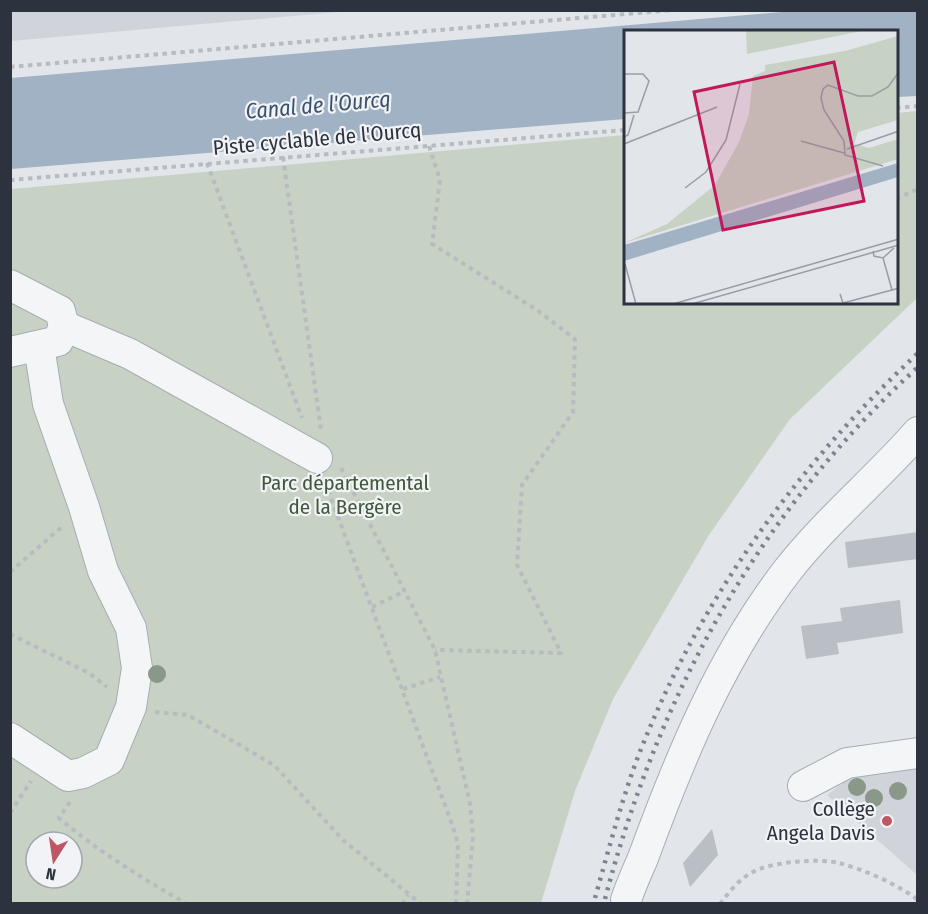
<svg xmlns="http://www.w3.org/2000/svg" width="928" height="914" font-family="'Fira Sans Condensed',sans-serif">
  <style>
    .built { fill: #d0d4da }
    .green { fill: #c7d2c4; fill-rule: evenodd }
    .water { fill: #a1b2c5 }
    .building { fill: #babec5 }
    .lines { fill: none; stroke-linecap: round; stroke-linejoin: round }
    .minor-casing { stroke: #a8acb3; stroke-width: 32 }
    .path { stroke: #b8bbc0; stroke-width: 4; stroke-dasharray: 4.5 4.5; stroke-linecap: butt }
    .minor { stroke: #f4f5f7; stroke-width: 30 }
    .rail { stroke: #7d8491; stroke-width: 4.5; stroke-dasharray: 3 6; stroke-linecap: butt }
    .tree { fill: #899889 }
    .poi-dot { fill: #bf5664; stroke: #f1f3f6; stroke-width: 2 }
    .labels { text-anchor: middle; dominant-baseline: central; stroke-width: 4.5; stroke-linejoin: round; paint-order: stroke }
    .street-label { font-size: 21px; fill: #2c333f; stroke: #f1f3f6 }
    .park-label { font-size: 21px; fill: #40593b; stroke: #f1f3f6 }
    .poi-label { font-size: 21px; fill: #2c333f; stroke: #f1f3f6; text-anchor: end }
    .water-label { font-size: 22px; font-style: italic; fill: #3b516e; stroke: #f1f3f6 }
    .inset-road { fill: none; stroke: #999ea5; stroke-width: 1.5 }
    .view { fill: #c2185b; fill-opacity: 0.15; stroke: #c2185b; stroke-width: 3 }
    .inset-edge { fill: none; stroke: #2c333f; stroke-width: 3 }
  </style>
  <rect width="100%" height="100%" fill="#e2e5e9"/>
  <!-- built -->
  <path class="built" d="M 11,10 L 349,10 L 349,11 L 11,41 Z
    M 917,764 L 917,875 L 827,795 L 858,772 Z"/>
  <!-- green -->
  <path class="green" d="M 917,111 L 917,298 L 790,419 L 709,535 L 613,699 L 575,791 L 541,903 L 11,904 L 11,189 L 625,135 L 625,303 L 896,303 L 897,113 ZM 36,842 L 72,842 L 72,878 L 36,878 Z"/>
  <!-- water -->
  <path class="water" d="M 793,11 L 917,11 L 917,96 L 897,97 L 896,32 L 625,32 L 625,119 L 11,169 L 11,78 Z"/>
  <!-- building -->
  <path class="building" d="M 918,532 L 918,559 L 848,568 L 845,542 Z
    M 900,600 L 903,633 L 837,643 L 839,654 L 806,659 L 801,626 L 842,621 L 840,608 Z
    M 712,829 L 718,855 L 690,887 L 683,863 Z"/>
  <g class="lines">
    <defs>
      <path id="minor" d="M 10,285 L 60,311 L 64,326 L 58,341 L 10,352
        M 64,326 L 130,354 L 317,458
        M 10,738 L 68,776 L 83,773 L 109,760 L 131,707 L 137,668 L 131,628 L 103,571 L 84,507 L 48,404 L 39,346
        M 803,786 L 847,763 L 918,753
        M 626,900 C 631,885 637,872 643,858 C 680,757 721,657 787,571 C 826,521 876,480 918,432"/>
    </defs>
    <!-- minor casing -->
    <use href="#minor" class="minor-casing"/>
    <!-- path -->
    <path class="path" d="M 10,67 L 672,10
      M 896,108 L 918,106
      M 429,146 L 440,180 L 432,244 L 537,310 L 575,339 L 573,412 L 522,485 L 517,565 L 561,653 L 435,650
      M 283,157 L 321,430
      M 207,163 L 302,418
      M 10,180 L 625,130
      M 896,199 L 918,189
      M 341,468 L 435,650 L 470,804 L 473,836 L 467,904
      M 325,482 L 452,824 L 458,844 L 456,904
      M 10,572 L 64,525
      M 372,607 L 405,591
      M 10,634 L 89,673 L 107,687
      M 403,689 L 440,677
      M 155,712 L 188,715 L 274,765 L 343,840 L 421,904
      M 70,802 L 59,818 C 99,852 142,878 187,904
      M 10,813 L 31,781
      M 402,904 L 408,895
      M 720,904 C 729,892 739,879 753,872 C 769,862 820,858 839,863 C 865,870 897,884 918,900"/>
    <!-- minor -->
    <use href="#minor" class="minor"/>
    <!-- rail -->
    <path class="rail" d="M 595,898 C 608,852 620,806 636,762 C 696,604 795,468 918,353
      M 605,899 C 659,693 760,511 918,367"/>
  </g>
  <!-- trees -->
  <g class="tree">
    <circle cx="157" cy="674" r="9"/>
    <circle cx="857" cy="787" r="9"/>
    <circle cx="898" cy="791" r="9"/>
    <circle cx="874" cy="798" r="9"/>
  </g>
  <!-- markers -->
  <circle class="poi-dot" cx="887" cy="821" r="6"/>
  <g class="labels">
    <!-- street labels -->
    <g class="street-label">
      <text transform="translate(317 139) rotate(-5)">Piste cyclable de l'Ourcq</text>
    </g>
    <!-- park labels -->
    <g class="park-label">
      <text x="345" y="483">Parc départemental<tspan x="345" dy="24">de la Bergère</tspan></text>
    </g>
    <!-- poi labels -->
    <g class="poi-label">
      <text x="875" y="809">Collège<tspan x="875" dy="24">Angela Davis</tspan></text>
    </g>
    <!-- water labels -->
    <g class="water-label">
      <text transform="translate(318 105) rotate(-5)">Canal de l'Ourcq</text>
    </g>
  </g>
  <!-- overview -->
  <g transform="translate(624 30)">
    <rect width="274" height="274" fill="#e2e5e9"/>
    <path d="M 122,0 L 243,0 L 123,24 ZM 274,6 L 274,90 L 234,102 L 230,114 L 245,118 L 274,109 L 274,129 L 0,213 L 43,194 L 91,155 L 115,112 L 125,84 L 129,46 L 141,41 L 141,35 L 221,21 Z" fill="#c7d2c4"/>
    <path d="M 274,133 L 274,147 L 0,231 L 0,215 Z" fill="#a1b2c5"/>
    <path class="inset-road" d="M 0,44 L 19,44 L 25,51 L 14,82 L 0,83M 0,107 L 4,105 L 10,85M 177,111 L 220,123M 0,114 L 93,77M 223,119 L 275,101M 259,136 L 221,125 L 220,111 L 200,80 L 197,68 L 199,59 L 204,55 L 234,66 L 248,66 L 264,57 L 275,42M 61,158 L 82,142 L 102,110 L 116,54M 249,221 L 250,226 L 259,228 L 270,218M 259,228 L 268,260 L 275,258M 1,234 L 12,274M 216,264 L 219,273 L 268,260M 49,274 L 275,209M 68,274 L 275,215"/>
    <path class="view" d="M 210,32 L 240,171 L 99,200 L 70,62 Z"/>
    <rect width="274" height="274" class="inset-edge"/>
  </g>
  <!-- border -->
  <rect width="928" height="914" fill="none" stroke="#2c333f" stroke-width="24"/>
  <!-- north arrow -->
  <g transform="translate(54 860) rotate(192)"><circle r="28" fill="#f1f3f6" stroke="#a2a6ad" stroke-width="1.5"/>
  <path d="M0-4.5L10 22L0 15L-10 22Z" fill="#bf5664"/>
  <text y="-9" font-size="16" font-weight="bold" text-anchor="middle" fill="#2c333f">N</text>
  </g>
</svg>
